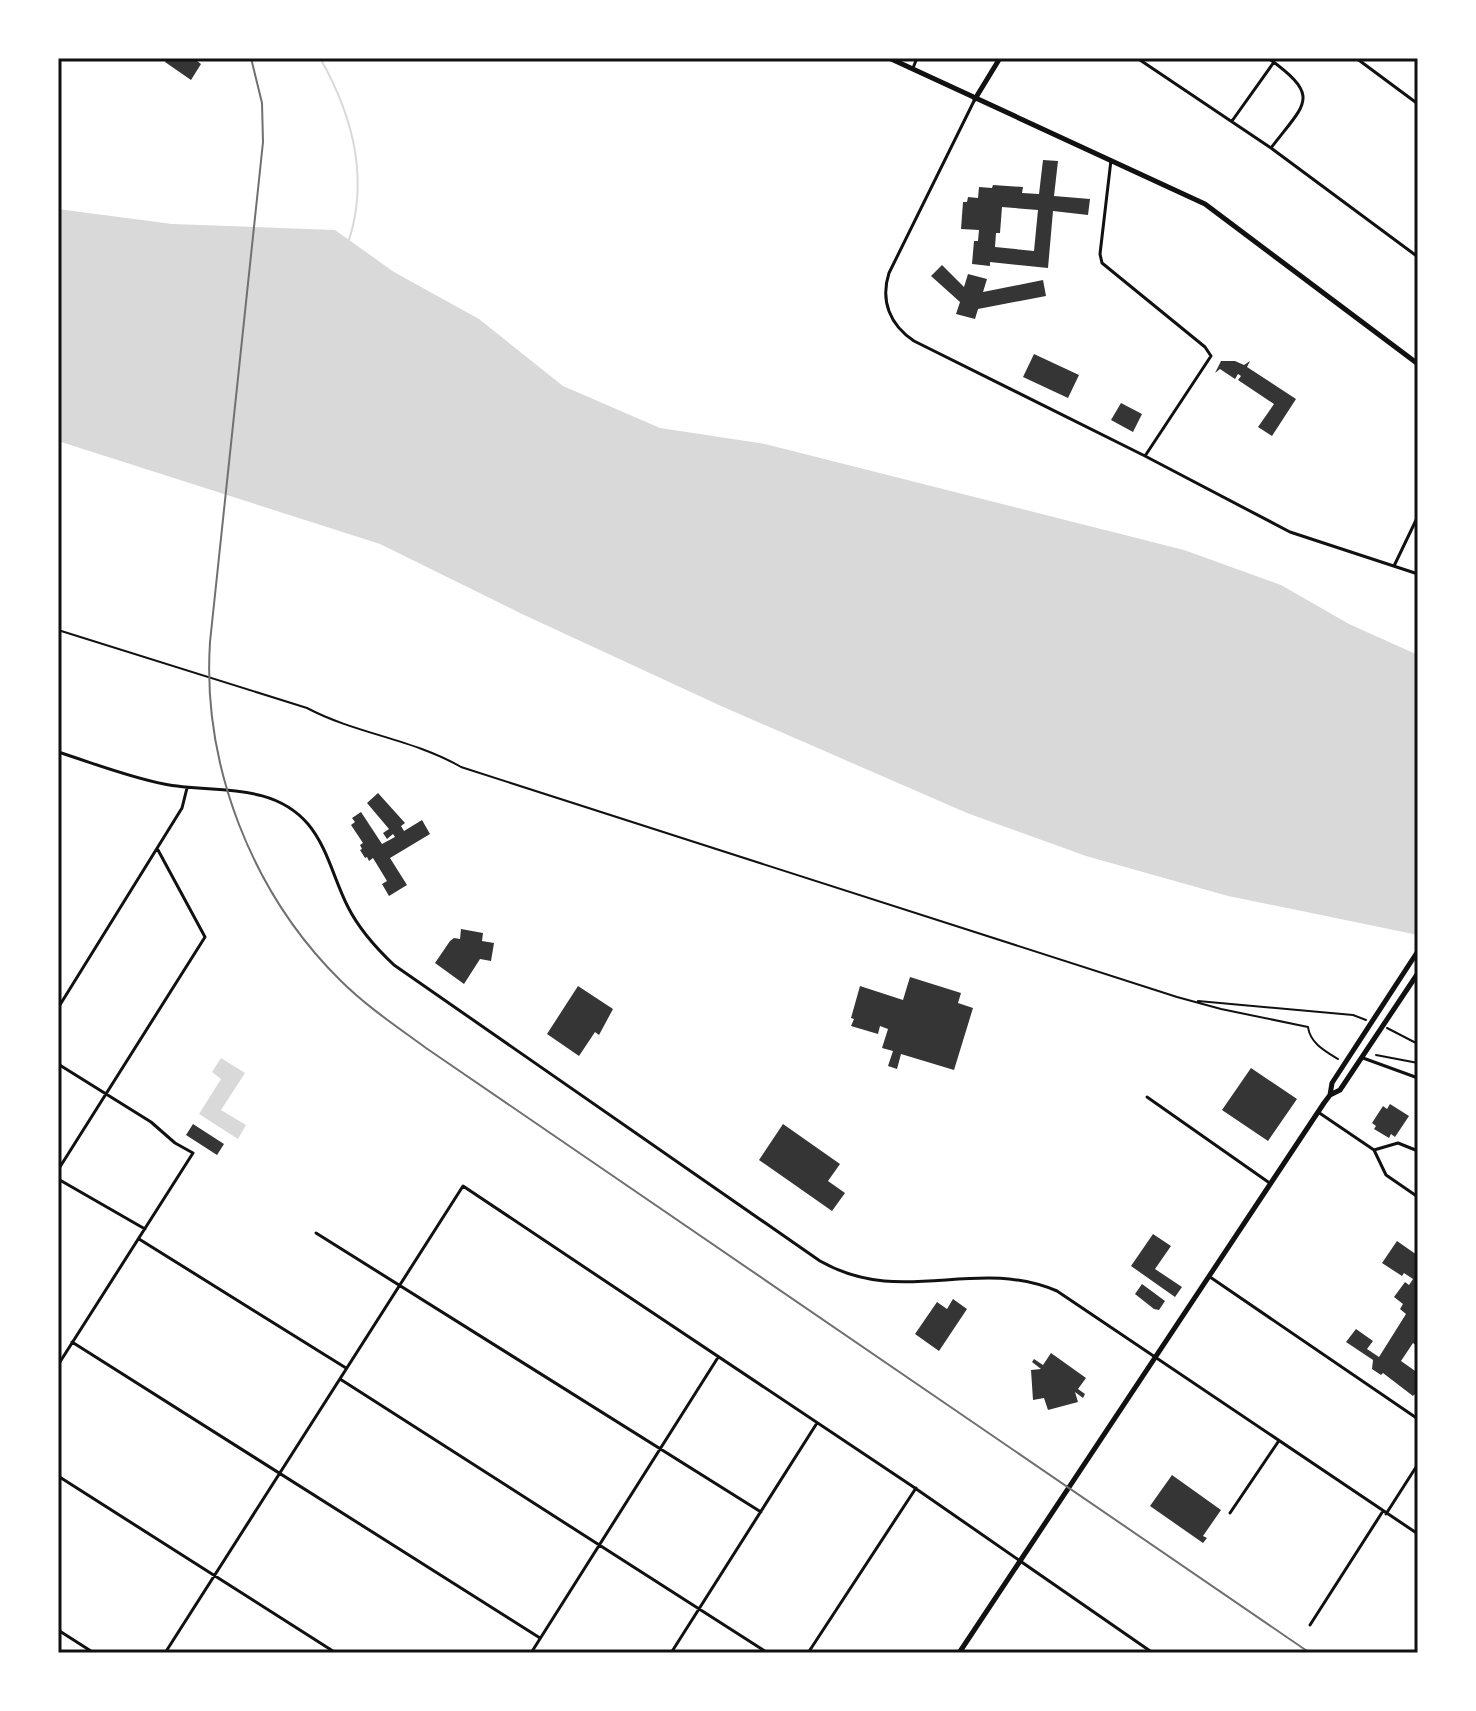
<svg xmlns="http://www.w3.org/2000/svg" width="1476" height="1711" font-family="'Exo 2',sans-serif">
  <style>
    .water { fill: #d9d9d9 }
    .lines { fill: none; stroke-linecap: round; stroke-linejoin: round }
    .stream { stroke: #d9d9d9; stroke-width: 2 }
    .building { fill: #353535; fill-rule: evenodd }
    .path { stroke: #111; stroke-width: 2 }
    .minor { stroke: #111; stroke-width: 3 }
    .secondary { stroke: #111; stroke-width: 5 }
    .primary { stroke: #111; stroke-width: 5 }
    .rail { stroke: #707070; stroke-width: 2 }
    .neatline { fill: none; stroke: #111; stroke-width: 3 }
  </style>
  <rect width="100%" height="100%" fill="#fff"/>
  <!-- water -->
  <path class="water" d="M 58,209 L 172,224 L 335,230 L 394,272 L 479,319 L 563,386 L 660,428 L 765,444 L 1184,550 L 1281,585 L 1349,624 L 1418,655 L 1418,935 L 1228,896 L 1086,856 L 967,813 L 721,706 L 522,614 L 380,544 L 58,441 Z
    M 221,1058 L 245,1073 L 221,1110 L 246,1125 L 238,1139 L 199,1114 L 221,1079 L 212,1072 Z"/>
  <g class="lines">
    <!-- stream -->
    <path class="stream" d="M 320,58 C 352,114 369,177 349,240"/>
  </g>
  <!-- building -->
  <path class="building" d="M 167,58 L 193,58 L 201,64 L 191,80 L 165,62 Z
    M 1043,160 L 1058,161 L 1054,196 L 1090,199 L 1088,215 L 1053,211 L 1048,268 L 990,262 L 990,266 L 972,264 L 974,241 L 978,241 L 979,230 L 961,229 L 963,202 L 967,202 L 968,197 L 978,198 L 979,187 L 992,188 L 993,185 L 1023,187 L 1022,193 L 1039,194 ZM 1002,207 L 1038,210 L 1034,251 L 995,247 L 996,233 L 1000,233 Z
    M 942,265 L 964,287 L 968,274 L 987,279 L 983,292 L 1043,280 L 1046,296 L 978,309 L 975,319 L 956,314 L 960,302 L 931,276 Z
    M 1034,354 L 1079,375 L 1068,398 L 1023,377 Z
    M 1221,361 L 1235,361 L 1244,365 L 1250,361 L 1247,367 L 1296,399 L 1272,436 L 1258,427 L 1274,404 L 1238,380 L 1241,376 L 1238,374 L 1235,379 L 1220,369 L 1215,373 Z
    M 1121,403 L 1142,414 L 1133,432 L 1111,420 Z
    M 378,793 L 405,823 L 401,826 L 404,831 L 422,820 L 430,834 L 390,858 L 407,885 L 389,896 L 382,884 L 387,881 L 373,858 L 369,861 L 367,857 L 365,858 L 360,850 L 362,849 L 360,845 L 363,843 L 351,825 L 355,822 L 352,818 L 361,812 L 382,844 L 395,837 L 393,834 L 387,839 L 383,833 L 389,829 L 367,803 Z
    M 461,929 L 483,933 L 482,941 L 494,943 L 491,961 L 480,959 L 464,984 L 435,963 L 450,941 L 454,938 L 460,939 Z
    M 910,977 L 961,993 L 958,1003 L 973,1008 L 954,1070 L 901,1054 L 897,1069 L 888,1066 L 893,1051 L 882,1048 L 888,1029 L 880,1026 L 878,1034 L 851,1026 L 854,1019 L 851,1018 L 860,986 L 903,1000 Z
    M 578,986 L 613,1009 L 599,1035 L 595,1032 L 579,1056 L 547,1034 Z
    M 1251,1068 L 1297,1099 L 1268,1141 L 1222,1110 Z
    M 1390,1104 L 1409,1116 L 1395,1137 L 1391,1134 L 1389,1138 L 1374,1129 L 1376,1126 L 1372,1123 L 1383,1106 L 1387,1109 Z
    M 193,1124 L 224,1144 L 217,1155 L 186,1135 Z
    M 783,1124 L 840,1164 L 828,1181 L 845,1193 L 832,1211 L 759,1160 Z
    M 1153,1234 L 1171,1246 L 1155,1269 L 1182,1287 L 1175,1297 L 1131,1266 Z
    M 1397,1241 L 1417,1255 L 1415,1258 L 1418,1260 L 1418,1347 L 1413,1343 L 1401,1361 L 1418,1373 L 1418,1397 L 1415,1394 L 1413,1396 L 1383,1373 L 1381,1375 L 1372,1369 L 1373,1360 L 1346,1342 L 1356,1329 L 1373,1341 L 1367,1349 L 1379,1357 L 1406,1314 L 1400,1309 L 1403,1304 L 1394,1297 L 1405,1282 L 1409,1285 L 1413,1279 L 1404,1273 L 1402,1276 L 1382,1263 Z
    M 1142,1284 L 1165,1301 L 1159,1310 L 1154,1309 L 1135,1294 Z
    M 953,1299 L 967,1309 L 939,1351 L 915,1334 L 937,1302 L 947,1309 Z
    M 1051,1353 L 1086,1378 L 1078,1389 L 1085,1394 L 1083,1398 L 1075,1392 L 1078,1402 L 1048,1410 L 1044,1398 L 1033,1400 L 1031,1370 L 1041,1369 L 1032,1362 L 1034,1359 L 1043,1365 Z
    M 1172,1475 L 1221,1510 L 1203,1536 L 1207,1538 L 1203,1543 L 1150,1506 Z"/>
  <g class="lines">
    <!-- path -->
    <path class="path" d="M 58,630 L 307,708 C 356,734 413,739 461,767 L 1177,997 L 1221,1009 L 1308,1027 C 1310,1043 1325,1051 1338,1059
      M 1198,1001 L 1353,1015 L 1366,1020
      M 1387,1028 L 1418,1044
      M 1376,1055 L 1418,1063"/>
    <!-- minor -->
    <path class="minor" d="M 1137,58 L 1271,148 L 1418,257
      M 1268,58 C 1322,97 1306,102 1271,148
      M 1356,58 L 1418,104
      M 913,68 L 917,58
      M 975,99 L 889,273 C 880,301 890,325 914,341 L 1145,456 L 1290,532 L 1418,574
      M 1232,121 L 1274,62
      M 1111,160 L 1100,254 L 1102,263 L 1205,347 L 1211,356 L 1145,456
      M 1394,566 L 1418,516
      M 58,752 C 93,763 128,777 164,784 C 214,794 271,781 308,824 C 328,848 334,880 348,907 C 359,929 376,948 394,965 L 820,1261 C 903,1308 974,1256 1057,1291 L 1418,1534
      M 58,1008 L 182,808 L 187,788
      M 1363,1058 L 1418,1078
      M 58,1064 L 151,1122 L 175,1143 L 193,1153 L 58,1365
      M 1147,1097 L 1271,1184
      M 1318,1112 L 1374,1150
      M 1374,1150 L 1386,1175 L 1418,1197
      M 1374,1150 L 1398,1143 L 1418,1151
      M 58,1170 L 205,937 L 158,850
      M 58,1179 L 145,1229
      M 316,1233 L 761,1512
      M 139,1239 L 346,1368
      M 1210,1277 L 1418,1419
      M 72,1342 L 540,1638
      M 340,1379 L 768,1653
      M 58,1476 L 336,1653
      M 1230,1513 L 1278,1442
      M 1386,1514 L 1418,1464
      M 1310,1625 L 1383,1511
      M 58,1630 L 94,1653
      M 165,1653 L 463,1186 L 912,1486 L 1153,1653
      M 531,1653 L 717,1359
      M 671,1653 L 817,1423
      M 808,1653 L 916,1488"/>
    <!-- secondary -->
    <path class="secondary" d="M 975,99 L 1000,58"/>
    <!-- primary -->
    <path class="primary" d="M 889,58 L 1205,204 L 1418,364
      M 1330,1095 L 1332,1083 L 1418,951
      M 959,1653 L 1324,1103 L 1330,1095 L 1340,1090 L 1418,973"/>
    <!-- rail -->
    <path class="rail" d="M 251,58 L 262,103 L 263,142 L 210,642 C 202,765 252,893 340,980 C 366,1006 396,1026 426,1048 L 1310,1653"/>
  </g>
  <!-- border -->
  <rect width="1476" height="1711" fill="none" stroke="#ffffff" stroke-width="120"/>
  <rect x="60" y="60" width="1356" height="1591" class="neatline"/>
</svg>
